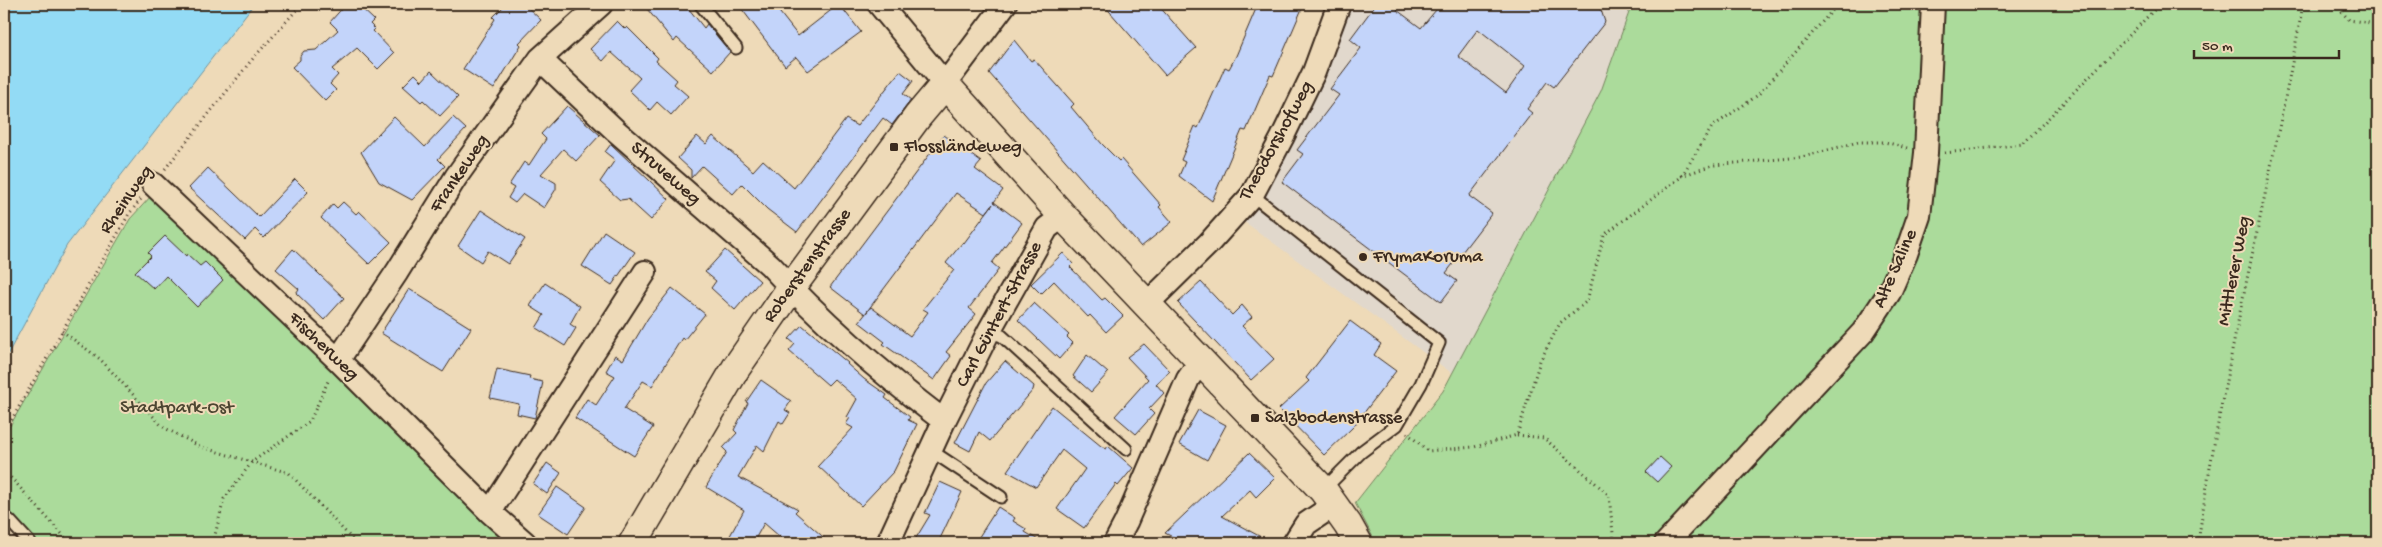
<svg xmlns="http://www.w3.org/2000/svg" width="2382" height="547" font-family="'Gochi Hand',sans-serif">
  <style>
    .built { fill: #e1d8cc }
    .green { fill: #abdb9b; stroke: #73825c }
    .water { fill: #93dbf5; stroke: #70949f }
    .building { fill: #c3d4fa; stroke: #3b2a1e; fill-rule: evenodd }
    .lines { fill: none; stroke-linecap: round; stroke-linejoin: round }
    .service-casing { stroke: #3b2a1e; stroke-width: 15 }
    .minor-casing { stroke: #3b2a1e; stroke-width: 26 }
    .tertiary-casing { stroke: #3b2a1e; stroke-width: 31 }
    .path { stroke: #3b2a1e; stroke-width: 3; stroke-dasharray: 1 4; stroke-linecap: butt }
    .service { stroke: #eedab8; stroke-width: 11 }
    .minor { stroke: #eedab8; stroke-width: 22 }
    .tertiary { stroke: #eedab8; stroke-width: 28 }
    .poi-dot { fill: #3b2a1e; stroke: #eedab8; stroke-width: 2 }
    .labels { text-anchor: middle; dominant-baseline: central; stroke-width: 4; stroke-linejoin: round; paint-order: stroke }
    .street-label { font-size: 19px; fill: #3b2a1e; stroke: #eedab8 }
    .poi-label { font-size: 19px; fill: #3b2a1e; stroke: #eedab8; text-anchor: start }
    .park-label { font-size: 19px; fill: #4c4531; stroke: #eedab8 }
  </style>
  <rect width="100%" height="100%" fill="#eedab8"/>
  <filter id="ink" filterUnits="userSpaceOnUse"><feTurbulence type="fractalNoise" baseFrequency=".02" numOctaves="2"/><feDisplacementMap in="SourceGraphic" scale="10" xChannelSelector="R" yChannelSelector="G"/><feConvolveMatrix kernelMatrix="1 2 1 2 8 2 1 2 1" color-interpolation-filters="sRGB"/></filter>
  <g filter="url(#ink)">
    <!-- built -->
    <path class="built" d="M 1346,4 L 1632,4 L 1601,91 L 1453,374 L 1242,220 L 1304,121 Z"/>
    <!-- green -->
    <path class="green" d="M 1632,4 L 2378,4 L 2378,543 L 1376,543 L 1355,503 L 1443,391 L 1601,91 Z
      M 152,195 L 513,543 L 37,543 L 4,506 L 4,436 L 130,219 Z"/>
    <!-- water -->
    <path class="water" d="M 4,4 L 254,4 L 67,245 L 4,361 Z"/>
    <!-- building -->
    <path class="building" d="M 346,4 L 357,4 L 374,20 L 370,24 L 375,29 L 373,31 L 394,53 L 378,69 L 357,48 L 332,69 L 338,75 L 330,84 L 336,90 L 325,101 L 292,67 L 300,60 L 300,56 L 304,51 L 316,50 L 338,30 L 330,22 Z
      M 506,4 L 524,4 L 541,20 L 519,43 L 521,45 L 494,89 L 463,69 L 495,19 L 493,17 Z
      M 643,4 L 685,4 L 704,28 L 707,24 L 730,52 L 713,71 L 677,38 L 674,42 Z
      M 738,4 L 773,4 L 798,36 L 839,4 L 861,32 L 808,71 L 796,57 L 785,66 Z
      M 1103,4 L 1157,4 L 1196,48 L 1165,75 Z
      M 1258,4 L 1304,4 L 1273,76 L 1270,75 L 1246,131 L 1242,130 L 1212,201 L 1179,176 L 1185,162 L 1181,160 L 1195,126 L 1198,128 L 1225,67 L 1229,69 L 1236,56 Z
      M 1376,4 L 1402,4 L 1397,10 L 1421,28 L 1441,4 L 1592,4 L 1601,10 L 1605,22 L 1554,87 L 1547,82 L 1527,109 L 1532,113 L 1469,196 L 1492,213 L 1446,273 L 1457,281 L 1441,302 L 1282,182 L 1303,154 L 1297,150 L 1339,95 L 1330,89 L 1361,48 L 1350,39 ZM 1478,29 L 1525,66 L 1506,93 L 1458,56 Z
      M 617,21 L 625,29 L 627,27 L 658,58 L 656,61 L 677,80 L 674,84 L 688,96 L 671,115 L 657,102 L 650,110 L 629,90 L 640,78 L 611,52 L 603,61 L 590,49 Z
      M 1014,40 L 1031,61 L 1034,59 L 1074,104 L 1071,107 L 1102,144 L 1119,161 L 1121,159 L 1161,205 L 1159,207 L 1172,222 L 1141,247 L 989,73 Z
      M 431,71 L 458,97 L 440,116 L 423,100 L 421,102 L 403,86 L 415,74 L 422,81 Z
      M 900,71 L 913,81 L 903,94 L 911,100 L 892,125 L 883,118 L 797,232 L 767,209 L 742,184 L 733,194 L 702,166 L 691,178 L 691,170 L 678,158 L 697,136 L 706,144 L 713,136 L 753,171 L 763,160 L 794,188 L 846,119 L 857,126 Z
      M 567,106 L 600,135 L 576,161 L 563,149 L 541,174 L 556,183 L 556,189 L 544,208 L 523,194 L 515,203 L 508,198 L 514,188 L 509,185 L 524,162 L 529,165 L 546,139 L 541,134 Z
      M 394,117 L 425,147 L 453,117 L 466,129 L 438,159 L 445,166 L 412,200 L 379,182 L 361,152 Z
      M 944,135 L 981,162 L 975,169 L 1003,190 L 994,202 L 1022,223 L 992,263 L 999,269 L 969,308 L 976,314 L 946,352 L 951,356 L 934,380 L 883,344 L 885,342 L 859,322 L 871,307 L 910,336 L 928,312 L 923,309 L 954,270 L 946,263 L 963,242 L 964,243 L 993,204 L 986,213 L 956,193 L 865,314 L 830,287 Z
      M 611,144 L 669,199 L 651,220 L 628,199 L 620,200 L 600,182 L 615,160 L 605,152 Z
      M 208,168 L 259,217 L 295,179 L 308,192 L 264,238 L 255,229 L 245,240 L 189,188 Z
      M 343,202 L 356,214 L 359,211 L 391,242 L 369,264 L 321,218 L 333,204 L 337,208 Z
      M 481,210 L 525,239 L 508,264 L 488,251 L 481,262 L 458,246 Z
      M 604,231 L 635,252 L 612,285 L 582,266 Z
      M 165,236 L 186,256 L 187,254 L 200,266 L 205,262 L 223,280 L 197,307 L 166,276 L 154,289 L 135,272 L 151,256 L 148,253 Z
      M 293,249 L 344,298 L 324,320 L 296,293 L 299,289 L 276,269 Z
      M 725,250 L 760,281 L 735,310 L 711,288 L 716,281 L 705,272 Z
      M 1063,253 L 1073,264 L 1070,267 L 1102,300 L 1105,298 L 1123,316 L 1106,332 L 1090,315 L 1088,317 L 1054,281 L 1041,294 L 1031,284 Z
      M 1201,282 L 1232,315 L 1242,305 L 1252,317 L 1242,326 L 1274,359 L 1251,380 L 1178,303 Z
      M 545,283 L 580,306 L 570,324 L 576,328 L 565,346 L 536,328 L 544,315 L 530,306 Z
      M 672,288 L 705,314 L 684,340 L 682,338 L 652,386 L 643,381 L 624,409 L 653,427 L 634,456 L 575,418 L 587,399 L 596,405 L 615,376 L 606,371 L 615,355 L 623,360 L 648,318 Z
      M 409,289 L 471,328 L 443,372 L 381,333 Z
      M 1034,303 L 1069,335 L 1067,337 L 1073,343 L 1059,359 L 1018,320 Z
      M 1350,321 L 1381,344 L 1374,355 L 1396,371 L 1353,427 L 1324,455 L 1279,409 L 1309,381 L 1306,378 Z
      M 802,325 L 848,363 L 847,364 L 864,379 L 887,395 L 885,398 L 910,417 L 908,420 L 917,424 L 894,471 L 861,506 L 818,466 L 853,428 L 846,424 L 850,418 L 847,417 L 857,399 L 834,379 L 828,385 L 789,351 L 795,344 L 789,339 Z
      M 1144,344 L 1170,371 L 1156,384 L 1164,393 L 1149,409 L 1154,414 L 1136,434 L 1115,416 L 1148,379 L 1127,357 Z
      M 1087,355 L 1108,373 L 1091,392 L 1073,376 Z
      M 1005,361 L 1034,386 L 1033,390 L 990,441 L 979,432 L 970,451 L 955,443 L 986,383 Z
      M 497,369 L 530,376 L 529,379 L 543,382 L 535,418 L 517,414 L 519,404 L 490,398 Z
      M 761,380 L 791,401 L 785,410 L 790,413 L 783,424 L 779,421 L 764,451 L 757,445 L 738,477 L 798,509 L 795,512 L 830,543 L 787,543 L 764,523 L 753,543 L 726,543 L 744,510 L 706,487 L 727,452 L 723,448 L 737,433 L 734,430 L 748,403 L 746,402 Z
      M 1052,406 L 1101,446 L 1106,449 L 1108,446 L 1133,468 L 1118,486 L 1116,484 L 1084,528 L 1057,509 L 1085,469 L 1062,450 L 1036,487 L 1007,471 Z
      M 1198,410 L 1226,425 L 1207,460 L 1179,444 Z
      M 1249,453 L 1275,478 L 1256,497 L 1250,490 L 1222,516 L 1272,543 L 1184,543 L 1165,533 Z
      M 1660,457 L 1671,467 L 1657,482 L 1646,472 Z
      M 547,463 L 561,473 L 547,494 L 533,484 Z
      M 940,482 L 962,492 L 938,543 L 913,543 L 930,515 L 925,513 Z
      M 557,487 L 586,507 L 568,534 L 538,514 Z
      M 998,507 L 1015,518 L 1013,521 L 1026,529 L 1025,532 L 1043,543 L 975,543 Z"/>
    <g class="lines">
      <defs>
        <path id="service" d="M 700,4 L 736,48
          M 1252,195 L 1439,343 L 1421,384 L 1397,425 L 1361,452 L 1323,490
          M 989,331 L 1002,336 L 1126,449
          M 930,450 L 1001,497
          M 9,520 L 30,543"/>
        <path id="minor" d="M 879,4 L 945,84 L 1005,4
          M 540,59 L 615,130 L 770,265 C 823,323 882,374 944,421
          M 153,184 L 338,360 L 490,512 L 525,543
          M 1146,305 L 1209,243 L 1252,195 L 1282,138 L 1314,72 L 1339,4
          M 338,360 L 397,272 L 456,177 L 540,59 L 601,4
          M 490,512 L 645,272
          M 888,543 L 944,421 L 989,331 L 1047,228 L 1063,216
          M 1115,543 L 1126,522 L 1188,379 L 1200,362
          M 1294,543 L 1306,524 L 1334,505
          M 1666,543 L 1863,332 L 1889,293 L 1906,254 L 1919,216 L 1926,153 L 1933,4"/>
        <path id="tertiary" d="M 633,543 L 736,368 L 791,288 L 918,116 L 945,84 L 1063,216 L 1323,490 L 1348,525 L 1358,543"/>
      </defs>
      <!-- service casing -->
      <use href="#service" class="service-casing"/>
      <!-- minor casing -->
      <use href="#minor" class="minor-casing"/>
      <!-- tertiary casing -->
      <use href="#tertiary" class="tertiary-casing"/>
      <!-- path -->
      <path class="path" d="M 2335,4 L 2349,20 L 2378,24
        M 1945,153 L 2023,144 L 2160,4
        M 165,169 L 250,62 L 302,4
        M 1681,176 L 1714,165 L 1802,157 L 1858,142 L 1885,142 L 1907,148
        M 62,331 L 100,359 L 163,427 L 201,447 L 289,473 L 356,543
        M 4,433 L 129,214 L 141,199
        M 1407,433 L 1428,451 L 1474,447 L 1517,435 L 1540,361 L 1560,323 L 1587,301 L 1604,235 L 1681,177 L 1712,127 L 1758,95 L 1838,4
        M 1517,435 L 1544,438 L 1609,495 L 1614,543
        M 4,470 L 70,543
        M 213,543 L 224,499 L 252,462 L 310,421 L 329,379
        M 2198,543 C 2224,362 2271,184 2303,4"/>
      <!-- service -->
      <use href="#service" class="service"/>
      <!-- minor -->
      <use href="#minor" class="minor"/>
      <!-- tertiary -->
      <use href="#tertiary" class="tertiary"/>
    </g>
  </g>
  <!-- markers -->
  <g class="poi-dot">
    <rect x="889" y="142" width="10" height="10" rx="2.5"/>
    <circle cx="1363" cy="257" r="5"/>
    <rect x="1250" y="413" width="10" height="10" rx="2.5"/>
  </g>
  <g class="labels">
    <!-- street labels -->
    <g class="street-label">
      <text transform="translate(1277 141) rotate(-61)">Theodorshofweg</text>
      <text transform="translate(460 174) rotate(-56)">Frankeweg</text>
      <text transform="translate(665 174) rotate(41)">Struveweg</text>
      <text transform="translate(127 200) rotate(-55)">Rheinweg</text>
      <text transform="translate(808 266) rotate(-54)">Roberstenstrasse</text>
      <text transform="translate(1896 269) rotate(-66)">Alte Saline</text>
      <text transform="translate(2235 271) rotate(-79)">Mittlerer Weg</text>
      <text transform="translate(1000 315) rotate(-62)">Carl Güntert-Strasse</text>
      <text transform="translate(323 347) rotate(44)">Fischerweg</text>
    </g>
    <!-- poi labels -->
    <g class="poi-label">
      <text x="904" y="147">Flossländeweg</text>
      <text x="1373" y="257">FrymaKoruma</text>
      <text x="1265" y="418">Salzbodenstrasse</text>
    </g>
    <!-- park labels -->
    <g class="park-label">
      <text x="177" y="408">Stadtpark-Ost</text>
    </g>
  </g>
  <!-- margin -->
  <rect width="2382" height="547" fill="none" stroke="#eedab8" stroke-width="20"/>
  <rect x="10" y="10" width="2362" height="527" fill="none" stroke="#3b2a1e" stroke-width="2" filter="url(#ink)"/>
  <!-- scale -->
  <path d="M2194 50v8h145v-8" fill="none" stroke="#3b2a1e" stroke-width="2.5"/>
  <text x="2202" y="50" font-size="15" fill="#3b2a1e" stroke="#eedab8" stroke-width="4" paint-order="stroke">50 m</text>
</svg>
